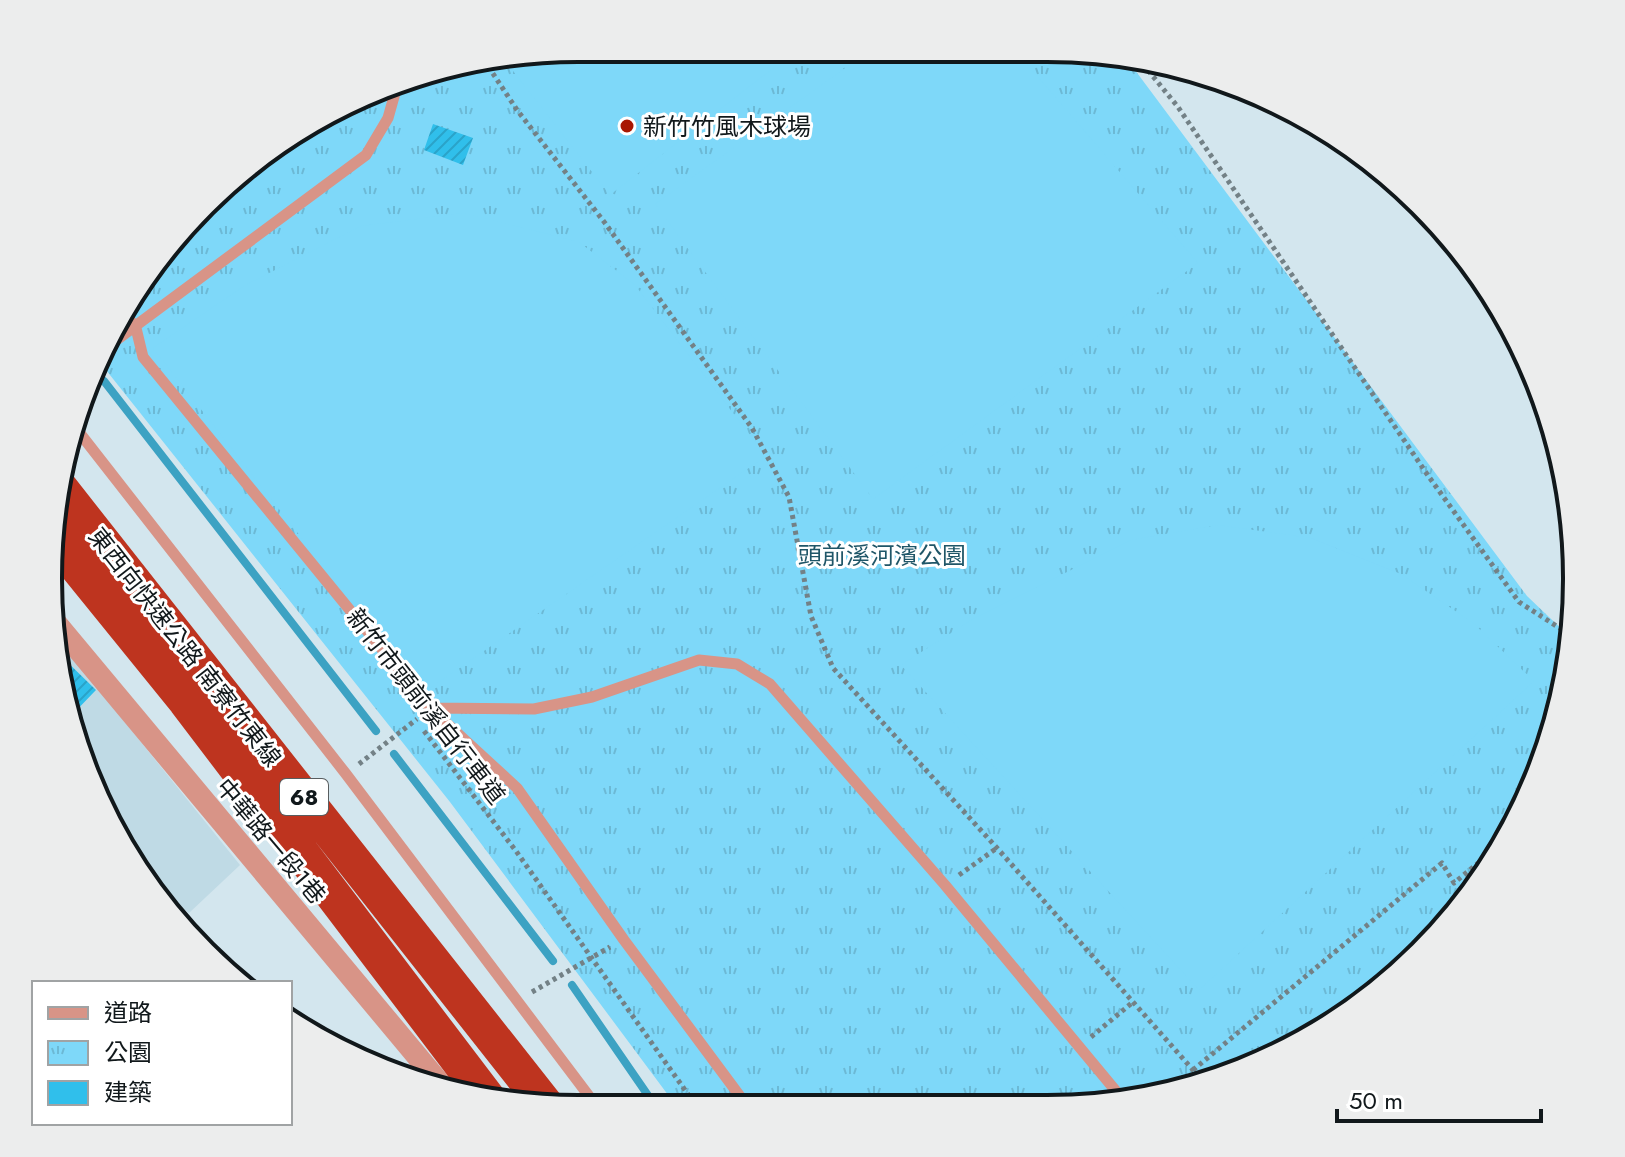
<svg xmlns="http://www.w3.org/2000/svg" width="1625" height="1157" font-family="Jost,'Noto Sans TC',sans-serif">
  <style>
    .built { fill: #bfdae5 }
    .park { fill: url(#park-tufts) }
    .pitch { fill: #7ed8f9 }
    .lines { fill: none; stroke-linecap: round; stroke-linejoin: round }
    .stream { stroke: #3ca2c3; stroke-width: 8 }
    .building { fill: url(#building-hatch) }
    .path { stroke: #738186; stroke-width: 5; stroke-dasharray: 4 4; stroke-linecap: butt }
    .service { stroke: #d89487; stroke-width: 11 }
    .minor { stroke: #d89487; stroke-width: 22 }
    .trunk { stroke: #be341f; stroke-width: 36 }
    .poi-dot { fill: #a81702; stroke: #fff; stroke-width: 3 }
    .labels { text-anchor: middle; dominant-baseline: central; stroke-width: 6; stroke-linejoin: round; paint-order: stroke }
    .shield { fill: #fff; stroke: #585d5f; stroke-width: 2 }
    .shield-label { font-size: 22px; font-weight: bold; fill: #11181b }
    .poi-label { font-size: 24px; fill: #11181b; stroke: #fff; text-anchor: start }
    .park-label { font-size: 24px; fill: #1f5668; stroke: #fff }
    .street-label { font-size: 24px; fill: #11181b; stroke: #fff }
    .rim { fill: none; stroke: #11181b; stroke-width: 4 }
  </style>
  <defs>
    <pattern id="park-tufts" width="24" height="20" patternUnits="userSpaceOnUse" patternTransform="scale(2)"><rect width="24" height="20" fill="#7ed8f9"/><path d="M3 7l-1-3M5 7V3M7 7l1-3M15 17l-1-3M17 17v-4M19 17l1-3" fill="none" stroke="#6cb9d5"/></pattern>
    <pattern id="building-hatch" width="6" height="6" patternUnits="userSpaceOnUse" patternTransform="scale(2)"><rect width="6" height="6" fill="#30bfeb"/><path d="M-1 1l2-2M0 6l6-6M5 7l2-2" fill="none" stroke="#2aa3c9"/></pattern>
  </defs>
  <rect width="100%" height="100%" fill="#d3e6ee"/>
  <!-- built -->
  <path class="built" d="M 57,638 L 240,865 L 189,913 L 146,878 L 103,813 L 58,682 Z"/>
  <!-- park -->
  <path class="park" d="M 579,48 L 1126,58 L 1527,596 L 1572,639 L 1559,715 L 1522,813 L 1468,901 L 1397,977 L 1281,1054 L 1116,1104 L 677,1107 L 450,802 L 98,360 L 179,229 L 284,137 L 441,66 Z"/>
  <!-- pitch -->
  <path class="pitch" d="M 579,48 L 794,52 L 610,195 L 503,58 Z
    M 866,53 L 1020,56 L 1198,263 L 873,499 L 655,204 Z
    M 464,213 L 579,242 L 635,285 L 766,456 L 423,693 L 153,348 L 244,286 L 361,226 Z
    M 1217,525 L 1311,538 L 1401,574 L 1473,623 L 1534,681 L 1199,990 L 901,665 L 973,619 L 1131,540 Z
    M 1467,902 L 1397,977 L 1306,1038 Z"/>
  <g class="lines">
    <!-- stream -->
    <path class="stream" d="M 104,381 L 376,731
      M 394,754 L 553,961
      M 177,924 L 193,941
      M 572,985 L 656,1107"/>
  </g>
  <!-- building -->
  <path class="building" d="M 433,124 L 473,138 L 463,165 L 424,150 Z
    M 57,652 L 96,690 L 70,717 L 58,682 Z"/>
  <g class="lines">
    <!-- path -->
    <path class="path" d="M 1138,58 L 1178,107 L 1429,477 L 1519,602 L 1572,636
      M 484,60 L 517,110 L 605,223 L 752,428 L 789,497 L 811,616 L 833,668 L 997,848 L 1201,1079
      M 424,731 L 516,851 L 697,1107
      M 359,764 L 417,719
      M 959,875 L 997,848
      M 532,992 L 610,947
      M 1091,1037 L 1133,1002
      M 1193,1070 L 1442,863 L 1454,883 L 1506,840"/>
    <!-- service -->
    <path class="service" d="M 126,315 L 136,328 L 143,357 L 430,708 L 517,788 L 624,940 L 748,1107
      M 111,344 L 366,155 L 388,118 L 397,86
      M 75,427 L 346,774 L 598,1108
      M 430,708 L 534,709 L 592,697 L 699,660 L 737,664 L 770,684 L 945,885 L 1125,1102"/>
    <!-- minor -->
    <path class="minor" d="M 56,623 L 447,1092"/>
    <!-- trunk -->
    <path class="trunk" d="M 59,487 L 548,1108
      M 53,537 L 186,701 L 488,1099"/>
  </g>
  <!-- markers -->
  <circle class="poi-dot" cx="627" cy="126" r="8"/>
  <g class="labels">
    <!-- shield labels -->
    <rect class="shield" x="280" y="779" width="48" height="36" rx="6"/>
    <g class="shield-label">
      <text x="304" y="797">68</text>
    </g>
    <!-- poi labels -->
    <g class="poi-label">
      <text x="643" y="126">新竹竹風木球場</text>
    </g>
    <!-- park labels -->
    <g class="park-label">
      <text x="882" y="555">頭前溪河濱公園</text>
    </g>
    <!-- street labels -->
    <g class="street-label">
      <text transform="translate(185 647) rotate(52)">東西向快速公路 南寮竹東線</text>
      <text transform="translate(426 706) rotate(52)">新竹市頭前溪自行車道</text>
      <text transform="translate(271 841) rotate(50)">中華路一段1巷</text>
    </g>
  </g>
  <!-- crop -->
  <path d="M0 0H1625V1157H0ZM578 62H1047A516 516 0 0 1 1563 578V579A516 516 0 0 1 1047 1095H578A516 516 0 0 1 62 579V578A516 516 0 0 1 578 62Z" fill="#eceded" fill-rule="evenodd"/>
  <path class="rim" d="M578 62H1047A516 516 0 0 1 1563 578V579A516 516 0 0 1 1047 1095H578A516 516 0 0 1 62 579V578A516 516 0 0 1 578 62Z"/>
  <!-- legend -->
  <rect x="32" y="981" width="260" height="144" fill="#ffffff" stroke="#a0a3a4" stroke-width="2"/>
  <rect x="48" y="1007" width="40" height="12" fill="#d89487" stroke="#a0a3a4" stroke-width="2"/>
  <text x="104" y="1021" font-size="24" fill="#11181b">道路</text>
  <rect x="48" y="1041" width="40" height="24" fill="url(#park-tufts)" stroke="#a0a3a4" stroke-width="2"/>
  <text x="104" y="1061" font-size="24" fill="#11181b">公園</text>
  <rect x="48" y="1081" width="40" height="24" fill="#30bfeb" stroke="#a0a3a4" stroke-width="2"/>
  <text x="104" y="1101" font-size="24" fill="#11181b">建築</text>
  <!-- scale -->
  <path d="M1337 1109v12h204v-12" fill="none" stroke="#11181b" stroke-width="4"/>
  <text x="1349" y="1109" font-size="24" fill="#11181b" stroke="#ffffff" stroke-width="6" paint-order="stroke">50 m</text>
</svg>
